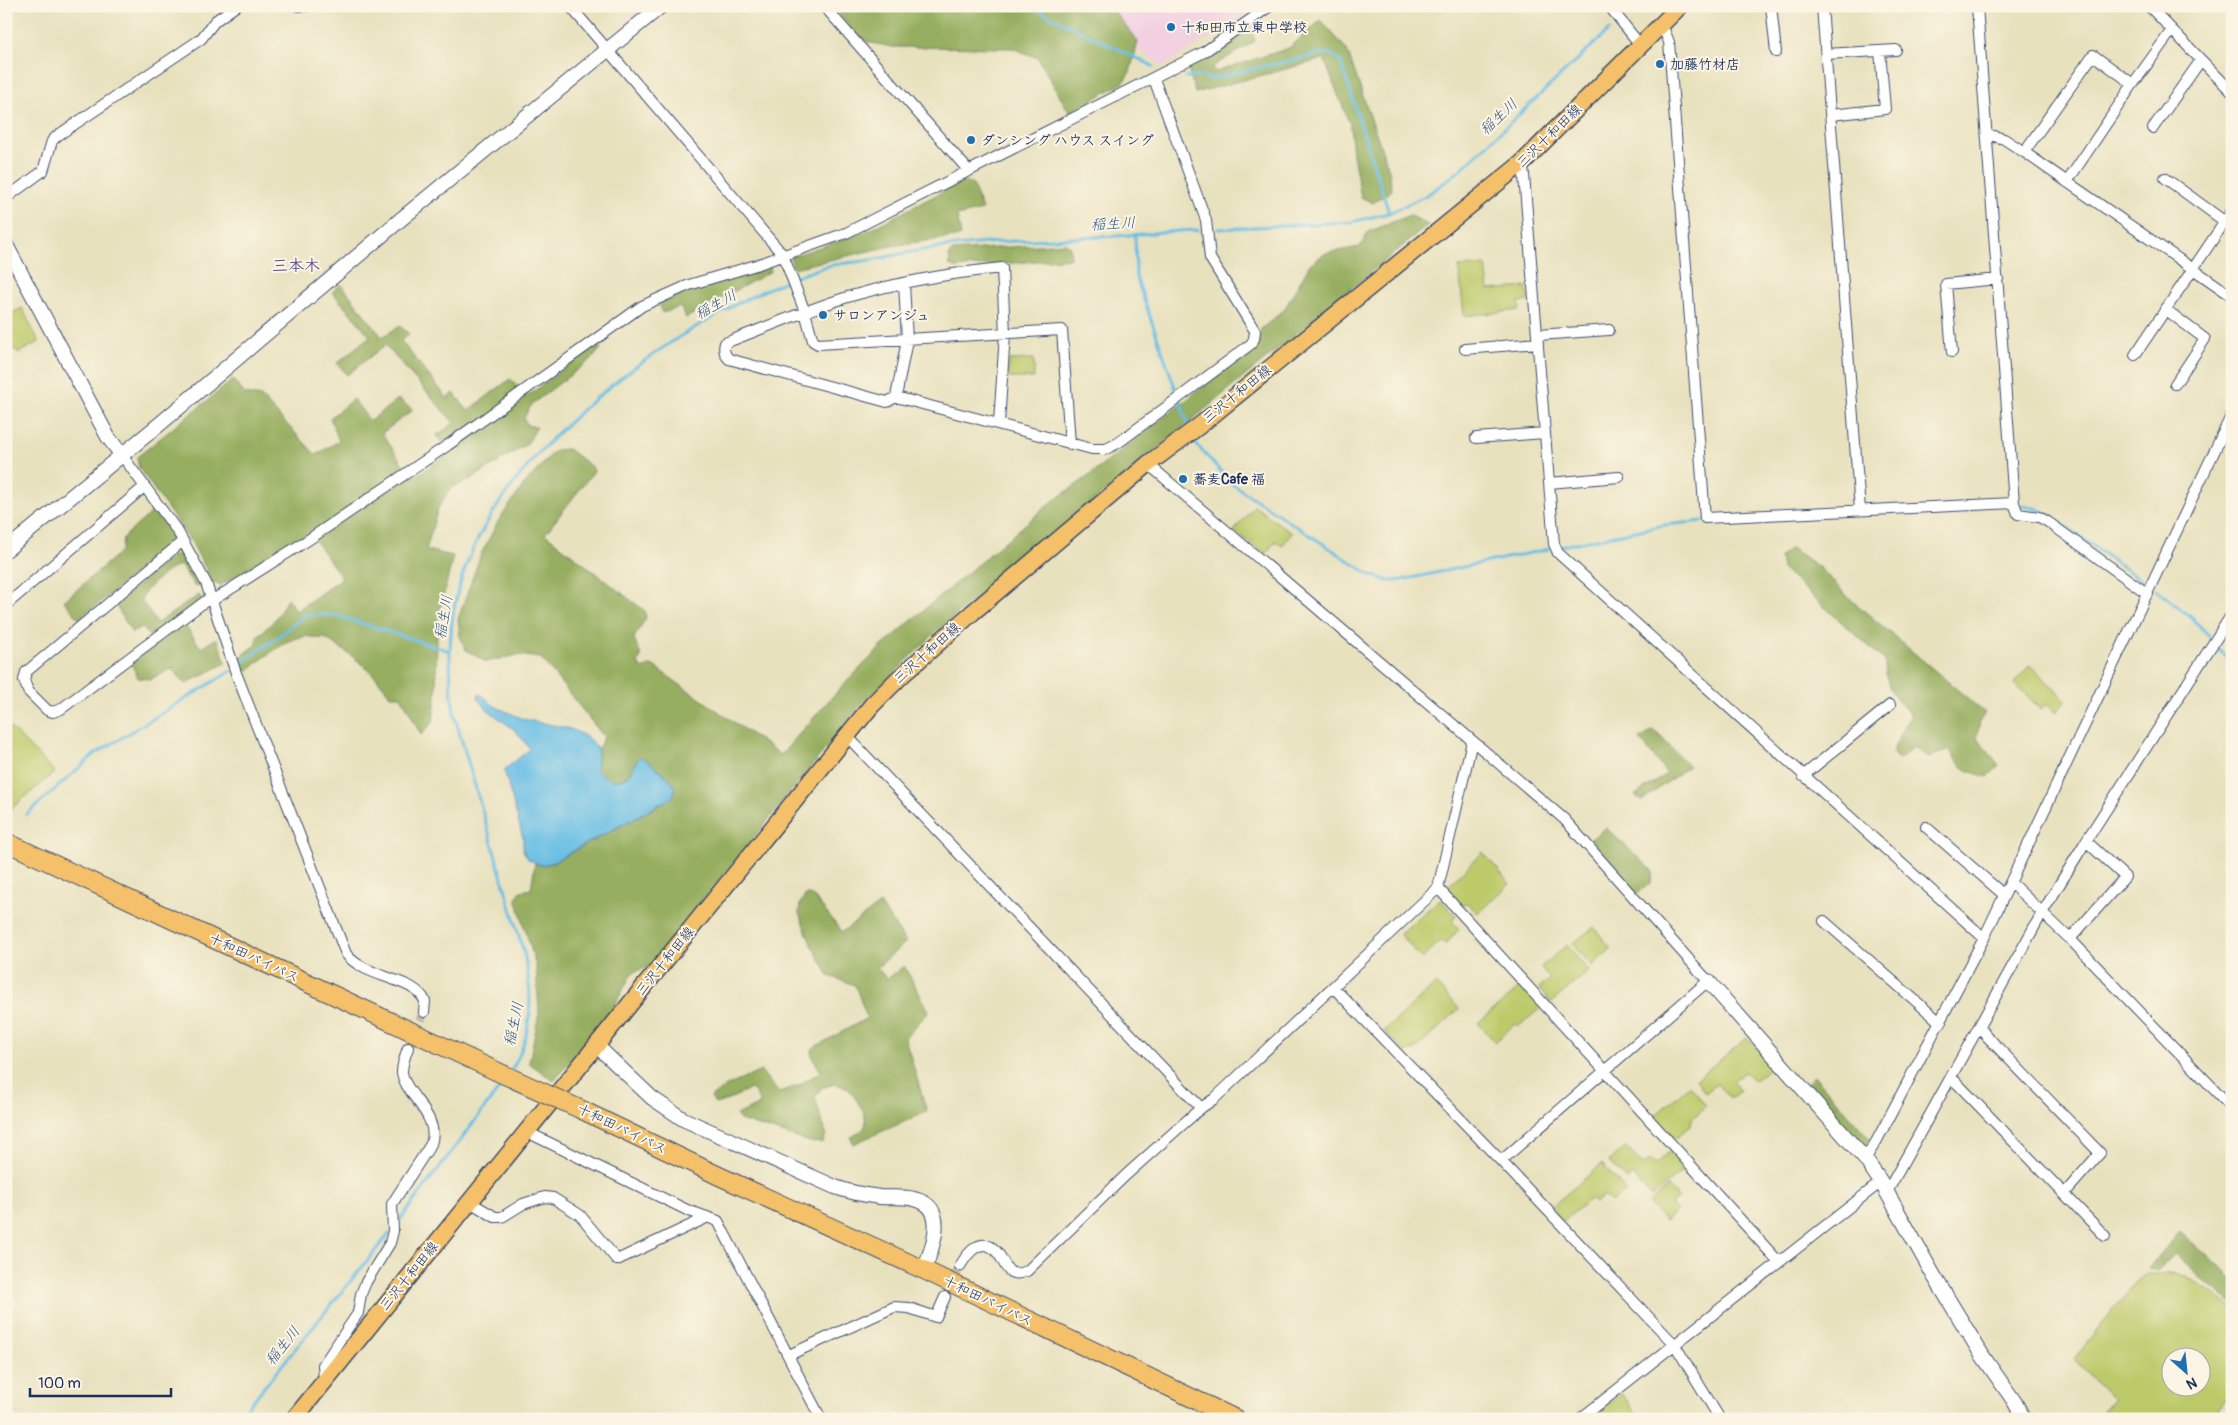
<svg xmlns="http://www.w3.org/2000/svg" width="2238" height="1425" font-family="Pangolin,'Klee One',sans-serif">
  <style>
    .built { fill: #f2cfe1 }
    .green { fill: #bdca6b; stroke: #6c7c64; fill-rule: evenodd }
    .forest { fill: #96ae5f; stroke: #586e5e }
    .water { fill: #68bee5; stroke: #4276a2 }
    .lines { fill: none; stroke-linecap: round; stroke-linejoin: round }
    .stream { stroke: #68bee5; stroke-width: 3 }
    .minor-tunnel { stroke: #bfbdab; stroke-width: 10; stroke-dasharray: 10 5; stroke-linecap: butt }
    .minor-casing { stroke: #3a4a6c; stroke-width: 12 }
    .tertiary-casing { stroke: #3a4a6c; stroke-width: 16 }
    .primary-casing { stroke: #3a4a6c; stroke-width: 19 }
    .trunk-casing { stroke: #3a4a6c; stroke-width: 20 }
    .minor { stroke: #fff; stroke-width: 10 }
    .tertiary { stroke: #fff; stroke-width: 14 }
    .primary { stroke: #f4c16b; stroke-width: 16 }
    .trunk { stroke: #f4c16b; stroke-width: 18 }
    .trunk-bridge-casing { stroke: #3a4a6c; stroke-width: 20; stroke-linecap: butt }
    .trunk-bridge { stroke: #f4c16b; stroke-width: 18 }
    .poi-dot { fill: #1f6fb2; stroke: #fcf5e5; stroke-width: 2 }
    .labels { text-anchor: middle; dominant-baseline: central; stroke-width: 4; stroke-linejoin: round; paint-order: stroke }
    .poi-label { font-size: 14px; font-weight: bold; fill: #1b2f5e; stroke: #fcf5e5; text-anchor: start }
    .street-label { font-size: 14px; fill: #1b2f5e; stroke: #fcf5e5 }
    .water-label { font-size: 15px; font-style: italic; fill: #325a86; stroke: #fcf5e5 }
    .quarter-label { font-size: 16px; font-weight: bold; fill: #59548b; stroke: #fcf5e5 }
  </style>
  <rect width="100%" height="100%" fill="#fcf5e5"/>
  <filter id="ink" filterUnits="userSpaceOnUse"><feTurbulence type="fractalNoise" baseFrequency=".02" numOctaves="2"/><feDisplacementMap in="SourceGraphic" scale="10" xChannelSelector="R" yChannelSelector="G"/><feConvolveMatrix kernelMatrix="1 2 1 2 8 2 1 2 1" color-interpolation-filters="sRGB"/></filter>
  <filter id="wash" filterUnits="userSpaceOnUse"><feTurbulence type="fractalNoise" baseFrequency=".0096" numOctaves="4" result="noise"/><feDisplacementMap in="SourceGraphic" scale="20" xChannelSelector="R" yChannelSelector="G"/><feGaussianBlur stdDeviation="1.12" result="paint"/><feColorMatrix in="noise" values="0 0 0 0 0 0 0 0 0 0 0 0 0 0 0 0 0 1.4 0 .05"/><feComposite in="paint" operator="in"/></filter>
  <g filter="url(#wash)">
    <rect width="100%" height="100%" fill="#e8e1be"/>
    <!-- built -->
    <path class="built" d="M 1099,6 L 1257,6 L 1201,43 L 1162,66 L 1127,42 Z"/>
    <!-- green -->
    <path class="green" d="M 1486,265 L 1489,290 L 1527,287 L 1528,301 L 1519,302 L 1520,310 L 1464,316 L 1459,267 Z
      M 22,308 L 39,342 L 18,353 L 16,349 L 6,354 L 6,316 Z
      M 1034,359 L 1034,378 L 1008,378 L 1009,360 Z
      M 1254,506 L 1292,533 L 1282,546 L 1275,541 L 1266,554 L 1234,531 Z
      M 2030,665 L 2067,701 L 2056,712 L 2046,704 L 2041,710 L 2014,683 Z
      M 6,723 L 55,772 L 6,813 Z
      M 1483,852 L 1510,884 L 1478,913 L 1467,903 L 1462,906 L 1447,887 Z
      M 1440,899 L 1456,916 L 1452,921 L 1459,929 L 1446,944 L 1440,941 L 1422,959 L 1400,934 Z
      M 1594,927 L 1611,949 L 1592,966 L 1572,944 Z
      M 1567,945 L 1589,971 L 1551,1003 L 1539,988 L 1550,979 L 1541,967 Z
      M 1436,984 L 1459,1009 L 1415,1050 L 1405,1053 L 1384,1031 Z
      M 1523,985 L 1542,1007 L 1519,1026 L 1515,1024 L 1495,1042 L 1478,1023 Z
      M 1747,1038 L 1773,1065 L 1754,1081 L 1745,1072 L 1733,1082 L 1740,1091 L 1730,1098 L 1717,1084 L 1705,1093 L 1696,1079 Z
      M 1690,1085 L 1706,1106 L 1692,1119 L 1691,1125 L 1675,1139 L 1653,1117 Z
      M 1626,1147 L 1643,1165 L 1651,1160 L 1656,1164 L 1669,1152 L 1686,1168 L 1651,1197 L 1633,1175 L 1627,1180 L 1609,1161 Z
      M 1602,1164 L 1626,1191 L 1611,1202 L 1604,1195 L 1595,1203 L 1590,1199 L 1562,1222 L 1551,1207 Z
      M 1668,1186 L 1678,1198 L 1671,1204 L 1677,1211 L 1665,1221 L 1649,1203 Z
      M 2147,1274 L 2175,1274 L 2193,1279 L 2232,1308 L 2232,1392 L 2210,1419 L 2111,1419 L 2102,1410 L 2113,1400 L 2074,1359 L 2138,1280 ZM 2170,1358 L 2200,1358 L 2200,1388 L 2170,1388 Z
      M 1621,1393 L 1640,1419 L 1590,1419 Z"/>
    <!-- forest -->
    <path class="forest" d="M 832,6 L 1110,6 L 1138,42 L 1130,72 L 1123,83 L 1069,112 L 1038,58 L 1012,48 L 892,47 L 867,42 L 853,31 Z
      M 1321,20 L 1347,50 L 1389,170 L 1392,190 L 1373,203 L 1361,197 L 1353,155 L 1350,125 L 1324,59 L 1195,93 L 1188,68 L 1251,29 L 1255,41 L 1212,67 L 1215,72 L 1289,48 Z
      M 963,181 L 973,185 L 982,210 L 957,216 L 961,236 L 891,246 L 794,268 L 790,257 L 865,232 Z
      M 1410,215 L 1428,225 L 940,628 L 860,706 L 650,966 L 632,973 L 612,1010 L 554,1081 L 529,1063 L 539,1013 L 536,966 L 516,898 L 521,891 L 531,889 L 535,863 L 540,865 L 552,863 L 665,802 L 635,762 C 626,784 612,786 596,769 L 598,749 L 604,737 L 541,658 L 518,655 L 486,662 L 466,650 L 460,636 L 458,619 L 481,554 L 499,520 L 524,485 L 555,450 L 568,449 L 592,467 L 594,471 L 545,534 L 645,611 L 646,618 L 634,638 L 641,656 L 638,663 L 642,669 L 652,665 L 781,755 L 830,699 L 880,648 L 927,607 L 1053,501 L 1086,478 L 1258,344 L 1261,329 L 1284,310 L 1310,264 L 1326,253 L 1360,247 L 1368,232 Z
      M 1066,243 L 1070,248 L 1071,258 L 955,268 L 950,266 L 949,254 L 953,251 Z
      M 769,264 L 771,271 L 686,318 L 680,307 L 662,313 L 659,304 L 696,287 Z
      M 341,284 L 382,337 L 400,326 L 409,334 L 401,341 L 447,398 L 454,393 L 468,411 L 510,379 L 529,395 L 594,346 L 601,348 L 593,358 L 532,404 L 524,418 L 527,425 L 537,427 L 527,444 L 468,481 L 451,488 L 438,508 L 426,550 L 453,556 L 437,622 L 436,698 L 433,722 L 421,735 L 401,696 L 390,696 C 374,670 350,654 325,638 C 317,640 310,635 302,637 C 285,639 259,662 244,673 L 238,659 L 257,644 L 257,636 C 272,625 280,615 287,598 L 296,611 L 342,578 L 309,533 L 221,585 L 212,581 L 192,543 L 139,468 L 137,457 L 233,380 L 245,394 L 261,397 L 316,455 L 339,441 L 330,418 L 353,399 L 370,421 L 398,399 L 413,410 L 382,433 L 412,478 L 449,454 L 437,435 L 454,423 L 385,345 L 347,375 L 337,363 L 370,336 L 332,292 Z
      M 154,510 L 174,538 L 171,545 L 79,619 L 64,601 L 121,551 L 123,538 Z
      M 1791,548 L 1820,568 L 1849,598 L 1985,713 L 1980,721 L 1977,738 L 1999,765 L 1988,777 C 1965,771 1961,769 1949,749 L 1929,758 L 1914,747 L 1899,760 L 1892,752 L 1911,715 C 1894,697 1885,688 1885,661 L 1782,569 L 1780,557 Z
      M 180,550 L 186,554 L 200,585 L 195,587 L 180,565 C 167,570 146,586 141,600 L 157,623 L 199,595 L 203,600 L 154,634 L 149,636 L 142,627 L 132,633 L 115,604 Z
      M 184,624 L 201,648 L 217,638 L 226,663 L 185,684 L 172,669 L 151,679 L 138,678 L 131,663 Z
      M 1654,730 L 1689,766 L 1642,801 L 1635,795 L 1667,774 L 1640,739 Z
      M 1606,828 L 1653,871 L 1651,883 L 1636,894 L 1591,839 Z
      M 806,894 L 814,897 L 842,932 L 880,904 L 906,942 L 877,968 L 887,979 L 904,966 L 929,1011 L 905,1038 L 927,1112 L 853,1144 L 851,1137 C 855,1135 861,1132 864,1128 C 871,1117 854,1097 848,1088 L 835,1084 L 821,1088 L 815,1098 L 826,1134 L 823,1143 L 810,1142 L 740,1120 L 736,1115 L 760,1104 L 755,1092 L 750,1089 L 726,1101 L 715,1104 L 711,1097 L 727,1086 L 761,1071 L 778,1092 L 798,1086 L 820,1072 L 811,1053 L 813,1048 L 867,1018 L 855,985 L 829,976 L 811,944 L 799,913 L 800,904 Z
      M 1814,1075 L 1870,1139 L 1867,1145 L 1859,1144 L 1806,1085 Z
      M 2180,1232 L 2227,1273 L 2227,1276 L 2232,1280 L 2232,1304 L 2175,1255 L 2157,1271 L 2148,1268 Z"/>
    <!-- water -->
    <path class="water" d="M 479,694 C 487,696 487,701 493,705 C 501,710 513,714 521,718 C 548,727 580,723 598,749 L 596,769 C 605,779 620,787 631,772 C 634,768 635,762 639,757 L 644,758 L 670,779 L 675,788 L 673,797 L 551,863 L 540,865 L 528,859 L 523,850 L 523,838 L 504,770 L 530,749 L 516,731 L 488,710 L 478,699 Z"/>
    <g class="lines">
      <!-- stream -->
      <path class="stream" d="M 1029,6 L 1153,66
        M 1627,11 L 1632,6
        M 1186,77 L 1204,76 L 1211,79 L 1318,54 C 1331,53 1335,53 1342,65 L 1389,213
        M 1218,229 L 1351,222 L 1389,213 L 1427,195 L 1458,172 L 1609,30
        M 1135,235 L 1136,277 L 1189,427
        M 1192,438 L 1194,442 L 1232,484 L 1369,574 L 1388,581 L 1397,581 L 1549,549
        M 2021,506 L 2036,508 L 2049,515 L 2147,584
        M 1562,546 L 1665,525 L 1704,521
        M 2155,589 L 2191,617 L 2209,636
        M 2217,647 L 2232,663
        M 237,666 L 279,636 L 305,615 L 335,615 L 450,651
        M 26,815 L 95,754 L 231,671
        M 511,1071 C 534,1033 533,995 524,953 L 454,714 C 448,667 447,620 463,574 C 509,439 690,311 821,268 C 839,262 858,263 876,259 C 888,257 899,254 911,252 C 979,241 1049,239 1117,236 C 1144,234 1171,231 1198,230
        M 396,1225 L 505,1081
        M 238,1419 L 389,1234"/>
    </g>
  </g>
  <g filter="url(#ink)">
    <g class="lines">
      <!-- minor-tunnel -->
      <path class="minor-tunnel" d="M 408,1048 L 424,1012
        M 950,1288 L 960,1266"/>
      <defs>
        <path id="minor" d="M 298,6 L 306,6
          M 570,6 L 783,255 L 805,312 L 813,341 L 818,344 L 1062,330 L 1070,444
          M 824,6 L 969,171
          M 1609,6 L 1641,46
          M 1771,6 L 1776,52
          M 1822,6 L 1860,510
          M 1977,6 L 2014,503 L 2018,514 L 2039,517 L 2048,522 L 2148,594
          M 2149,6 L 2232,92
          M 1662,25 L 1669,42 L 1705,518 L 2014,503
          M 1826,54 L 1896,50
          M 1831,115 L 1885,109 L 1880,51
          M 2153,128 L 2201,60
          M 1987,134 L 2004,139 L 2024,152 L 2232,296
          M 2024,152 L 2093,55 L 2133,84
          M 1522,163 L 1524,175 L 1554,544 L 1558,553 L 1984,938
          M 2165,178 L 2224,221
          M 2067,182 L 2133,84 L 2172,30
          M 6,198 L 43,171 L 52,141 L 57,136 L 201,39 L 215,21 L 236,6
          M 904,283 L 907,340 L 896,397 L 1092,449 L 1106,449 L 1118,443 L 1251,344 L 1254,339 L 1255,331 L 1210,258 L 1206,220 L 1154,79
          M 2165,309 L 2205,339 L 2175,384
          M 1538,335 L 1609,330
          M 1465,349 L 1538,343
          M 1952,352 L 1946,284 L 1998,279
          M 2135,355 L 2232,211
          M 896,397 L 887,402 L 729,359 C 724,354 723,350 725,343 C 767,327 808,309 851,296 C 900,282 951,273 1002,268 L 1005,334 L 999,423
          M 1476,438 L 1545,433
          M 121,454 L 178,532 L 206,583 L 236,673 L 346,954 C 366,979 414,977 425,1001 L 424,1012
          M 1148,464 L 1564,819 L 1708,981 L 1501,1161
          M 1549,483 L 1619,477
          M 183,541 L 26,672 L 24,680 L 28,691 L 47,710 L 53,712 L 61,709 L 211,597
          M 213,600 L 308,540 L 448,445 L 642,306 L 689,285 L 756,265 L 846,233 L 1204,52 L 1270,6
          M 6,605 L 144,487
          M 846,735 L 1201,1108
          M 1803,776 L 1890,705
          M 1926,827 L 2004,895
          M 2011,883 L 2070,939 L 2232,1108
          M 1438,888 L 1779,1262
          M 1824,921 L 1941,1023
          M 2070,939 L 2125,877 L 2086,841
          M 1333,987 L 1501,1161 L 1675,1345 L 1720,1419
          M 1979,1028 L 2100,1153 L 2064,1194
          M 1951,1077 L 2105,1236
          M 527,1132 L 687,1210 L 718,1221 L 821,1419
          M 1865,1159 L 1876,1142 L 1984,938 L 2232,414
          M 1887,1192 L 2042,913 L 2086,841 L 2232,614
          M 470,1202 L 495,1217 L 502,1217 L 523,1204 L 545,1197 L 553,1198 L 580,1215 L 617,1260 L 706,1218
          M 960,1266 C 967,1254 981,1235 996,1251 C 1007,1262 1004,1280 1027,1271 L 1126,1175 L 1201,1108 L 1214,1099 L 1438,888 L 1472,741
          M 789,1355 L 894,1307 L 909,1308 L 936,1317 L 945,1297
          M 324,1380 L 323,1365 L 358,1313 L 361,1294 L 366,1282 L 390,1243 L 393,1231 L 392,1204 L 431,1144 C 441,1116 404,1094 402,1072 C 402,1064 405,1056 408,1048
          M 1580,1419 L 1881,1182"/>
        <path id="tertiary" d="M 6,245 L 108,437 L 121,454
          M 6,550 L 161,423 L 400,220 L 661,6
          M 1708,981 L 1865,1159 L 1881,1182 L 1934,1276 L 1982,1355 L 2014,1401 L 2024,1419
          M 597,1046 L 652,1098 L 683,1119 L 835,1187 C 849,1192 864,1195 880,1197 C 891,1198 903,1196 914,1199 C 950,1207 932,1248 924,1270"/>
        <path id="primary" d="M 294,1419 L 872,705 L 901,676 L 973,612 L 1148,464 L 1199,426 L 1522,163 L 1680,6"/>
        <path id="trunk" d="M 6,842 L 496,1071
          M 582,1110 L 717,1175 L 924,1270 L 1236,1419"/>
      </defs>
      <!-- minor casing -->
      <use href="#minor" class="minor-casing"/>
      <!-- tertiary casing -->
      <use href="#tertiary" class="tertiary-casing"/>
      <!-- primary casing -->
      <use href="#primary" class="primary-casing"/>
      <!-- trunk casing -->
      <use href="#trunk" class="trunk-casing"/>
      <!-- minor -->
      <use href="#minor" class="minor"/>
      <!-- tertiary -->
      <use href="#tertiary" class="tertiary"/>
      <!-- primary -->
      <use href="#primary" class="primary"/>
      <!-- trunk -->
      <use href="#trunk" class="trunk"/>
      <defs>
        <path id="trunk-bridge" d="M 496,1071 L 582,1110"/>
      </defs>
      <!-- trunk-bridge casing -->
      <use href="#trunk-bridge" class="trunk-bridge-casing"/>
      <!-- trunk-bridge -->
      <use href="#trunk-bridge" class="trunk-bridge"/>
    </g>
  </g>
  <!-- markers -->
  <g class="poi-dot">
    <circle cx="1171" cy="27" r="5"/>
    <circle cx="1660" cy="64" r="5"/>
    <circle cx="971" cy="140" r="5"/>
    <circle cx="823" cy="315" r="5"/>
    <circle cx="1183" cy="479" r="5"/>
  </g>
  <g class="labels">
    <!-- poi labels -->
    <g class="poi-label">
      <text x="1181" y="27">十和田市立東中学校</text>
      <text x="1670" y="64">加藤竹材店</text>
      <text x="981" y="140">ダンシング ハウス スイング</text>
      <text x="833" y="315">サロンアンジュ</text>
      <text x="1193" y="479">蕎麦Cafe 福</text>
    </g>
    <!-- street labels -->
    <g class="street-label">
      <text transform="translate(1549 136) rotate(-44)">三沢十和田線</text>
      <text transform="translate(1237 394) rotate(-39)">三沢十和田線</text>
      <text transform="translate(927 653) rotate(-42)">三沢十和田線</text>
      <text transform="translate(254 958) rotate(25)">十和田バイパス</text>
      <text transform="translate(665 961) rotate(-51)">三沢十和田線</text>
      <text transform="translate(622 1129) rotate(26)">十和田バイパス</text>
      <text transform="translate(409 1276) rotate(-51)">三沢十和田線</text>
      <text transform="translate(988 1301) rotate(26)">十和田バイパス</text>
    </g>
    <!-- water labels -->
    <g class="water-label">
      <text transform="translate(1499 117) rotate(-43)">稲生川</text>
      <text transform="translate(1113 224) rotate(-3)">稲生川</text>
      <text transform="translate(716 305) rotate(-29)">稲生川</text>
      <text transform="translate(444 617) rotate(-80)">稲生川</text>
      <text transform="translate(514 1024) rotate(-78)">稲生川</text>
      <text transform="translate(283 1346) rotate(-51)">稲生川</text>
    </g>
    <!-- quarter labels -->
    <g class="quarter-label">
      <text x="296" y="266">三本木</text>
    </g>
  </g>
  <!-- margin -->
  <rect width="2238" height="1425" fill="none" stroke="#fcf5e5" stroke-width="25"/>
  <!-- north arrow -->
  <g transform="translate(2186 1372) rotate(153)"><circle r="24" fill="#fcf5e5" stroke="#a2a6af"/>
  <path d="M0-4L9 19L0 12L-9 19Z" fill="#1f6fb2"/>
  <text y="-8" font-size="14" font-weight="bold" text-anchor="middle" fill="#1b2f5e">N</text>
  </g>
  <!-- scale -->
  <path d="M30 1388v8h141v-8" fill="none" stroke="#1b2f5e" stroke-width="2.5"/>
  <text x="38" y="1388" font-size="15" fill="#1b2f5e" stroke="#fcf5e5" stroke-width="4" paint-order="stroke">100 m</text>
</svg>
